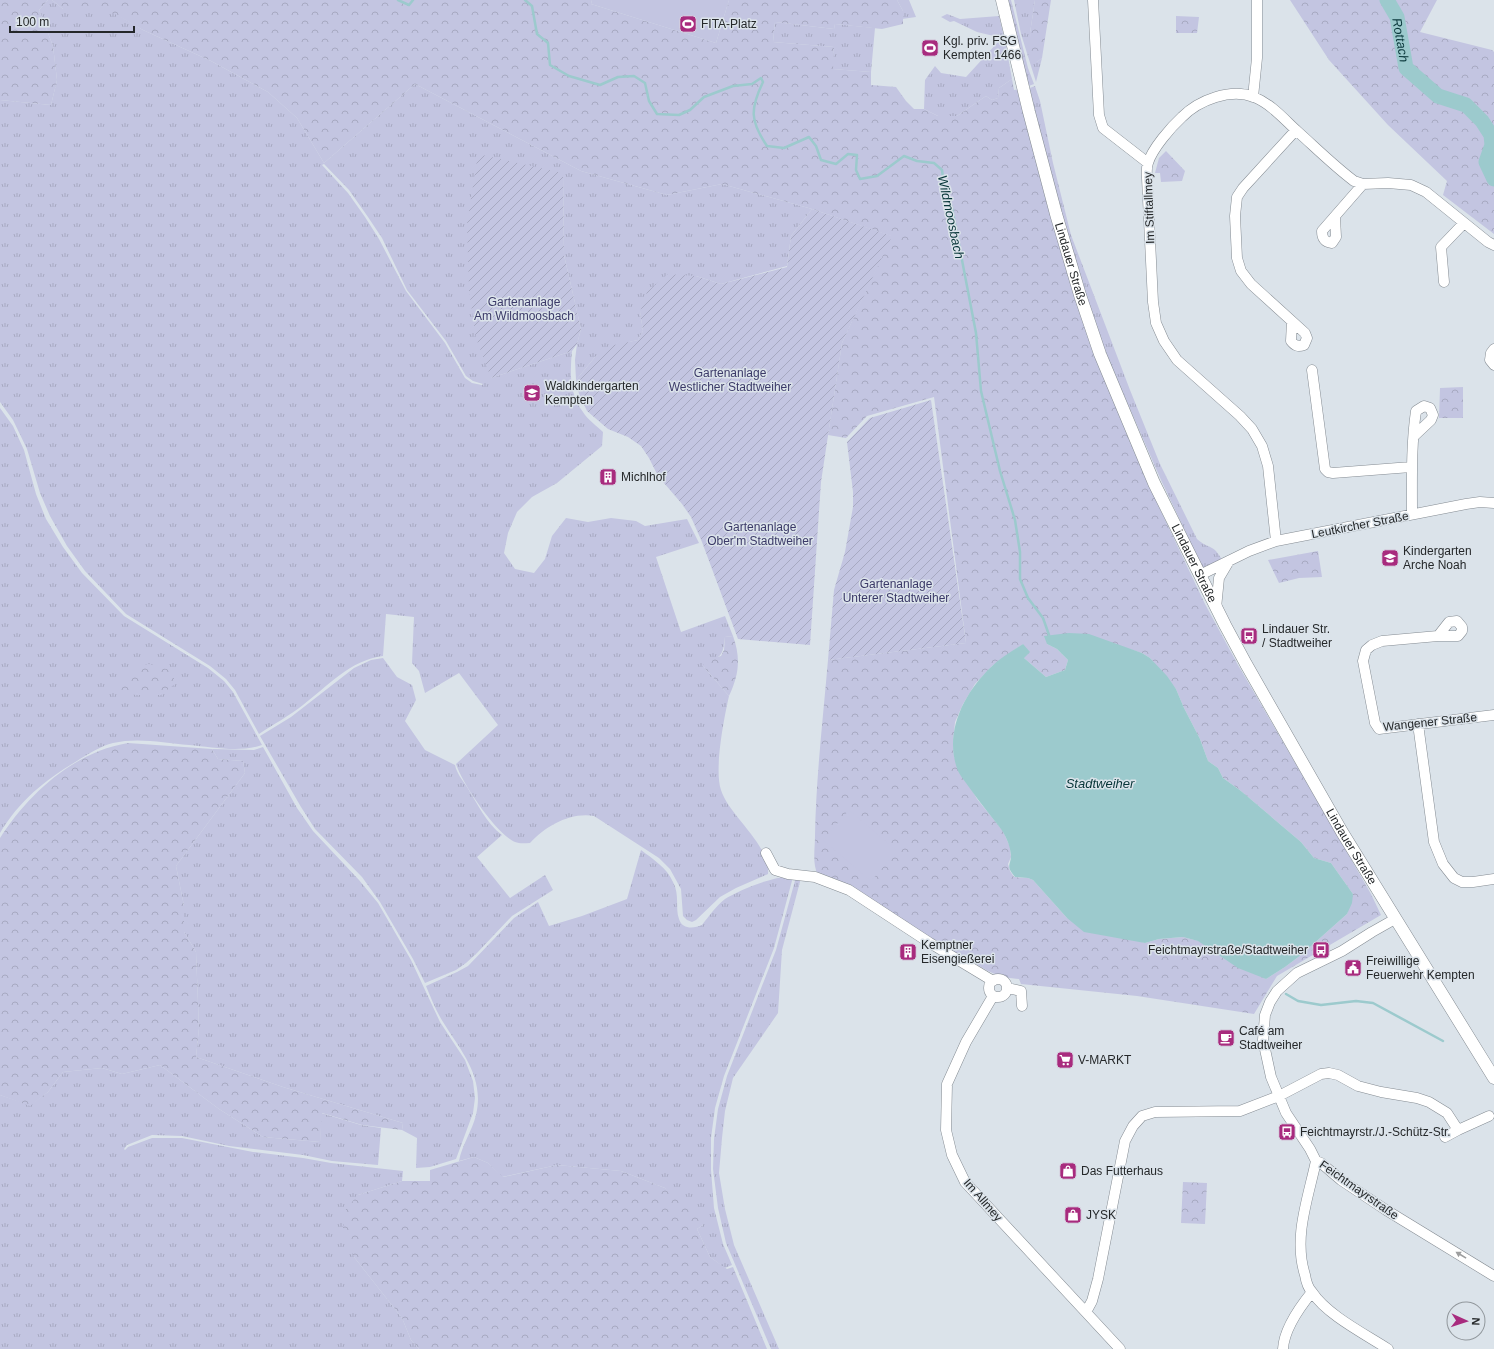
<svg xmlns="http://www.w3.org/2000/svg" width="1494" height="1349" font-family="Helvetica,sans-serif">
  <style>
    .grass { fill: url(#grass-tufts); fill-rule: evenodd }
    .forest { fill: url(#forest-crowns); fill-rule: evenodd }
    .garden { fill: url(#garden-furrows) }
    .pitch { fill: #c3c5e1 }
    .water { fill: #9ccacd }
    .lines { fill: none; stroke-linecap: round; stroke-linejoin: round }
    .stream { stroke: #9ccacd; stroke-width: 2.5 }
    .river { stroke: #9ccacd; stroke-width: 15 }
    .minor-casing { stroke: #848b92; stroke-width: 11 }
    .major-casing { stroke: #848b92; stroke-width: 13 }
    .minor { stroke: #fff; stroke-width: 10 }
    .major { stroke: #fff; stroke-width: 12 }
    .oneway { fill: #9d9e9f }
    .labels { text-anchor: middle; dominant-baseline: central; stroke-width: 3; stroke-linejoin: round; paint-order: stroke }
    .poi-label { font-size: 12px; fill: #25282a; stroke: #dbe3ea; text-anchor: start }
    .street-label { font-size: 12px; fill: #25282a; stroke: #dbe3ea }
    .park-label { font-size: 12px; fill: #3b3a68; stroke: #dbe3ea }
    .water-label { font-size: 13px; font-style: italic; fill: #083639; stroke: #dbe3ea }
  </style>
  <defs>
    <pattern id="grass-tufts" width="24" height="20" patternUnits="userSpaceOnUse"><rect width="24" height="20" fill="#c3c5e1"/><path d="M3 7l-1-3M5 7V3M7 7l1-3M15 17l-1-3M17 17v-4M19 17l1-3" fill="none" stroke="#a7a9c1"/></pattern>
    <pattern id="forest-crowns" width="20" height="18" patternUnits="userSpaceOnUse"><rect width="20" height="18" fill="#c3c5e1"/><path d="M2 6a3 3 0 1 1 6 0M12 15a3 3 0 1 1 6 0" fill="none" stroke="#a7a9c1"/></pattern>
    <pattern id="garden-furrows" width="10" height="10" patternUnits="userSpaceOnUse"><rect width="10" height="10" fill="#c3c5e1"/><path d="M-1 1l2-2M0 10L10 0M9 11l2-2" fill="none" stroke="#a7a9c1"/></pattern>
  </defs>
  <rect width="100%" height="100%" fill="#dbe3ea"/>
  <!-- grass -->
  <path class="grass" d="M 48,0 L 52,0 L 63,9 L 108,9 L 143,30 L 211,61 L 268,92 L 297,118 L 324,163 L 415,84 L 581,171 L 667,195 L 722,184 L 812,209 L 791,236 L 787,266 L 721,284 L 696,276 L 640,312 L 643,331 L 638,340 L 629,342 L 595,357 L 576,380 L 575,360 L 577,344 L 581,329 L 564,255 L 563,174 L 491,378 L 572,351 C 570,372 569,394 583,412 C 588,420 597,426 603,432 L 602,446 L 557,483 L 532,497 L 517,512 L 508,533 L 504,553 L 515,569 L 534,573 L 545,559 L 552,536 L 566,518 L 588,522 L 611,518 L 636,521 L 645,526 L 687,519 L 699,543 L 656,557 L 681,632 L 725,616 L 733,636 L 725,637 C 723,658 720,656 703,666 L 729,696 C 724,718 714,770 721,790 C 729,816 771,845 768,874 L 736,888 L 720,897 L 696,920 L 692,922 L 687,920 L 683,916 L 681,889 L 670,869 L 659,858 L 594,816 C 570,812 546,826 530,843 C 525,843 520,844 515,842 C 496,834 462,783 456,764 L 498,725 L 459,673 L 425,693 L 419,671 L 412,663 L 414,617 L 386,614 L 383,656 C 350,660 328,686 303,705 C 289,716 274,724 259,734 L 235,690 L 226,679 L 210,666 L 126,614 L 85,571 L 67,546 L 50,516 L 40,493 L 27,449 L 13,420 L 0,402 L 0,100 L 51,105 L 57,80 L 53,46 L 39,10 ZM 324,164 L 349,190 L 368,217 L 382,238 L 407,290 L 446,341 L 466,376 L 473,381 L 483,384 L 482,385 L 472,383 L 465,378 L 445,343 L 406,291 L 379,239 L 365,217 L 348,193 L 322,165 Z
    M 897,0 L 909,0 L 916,17 L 902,19 L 903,11 Z
    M 1006,0 L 1011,0 L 1028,68 L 1034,84 L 1026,87 Z
    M 1014,0 L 1035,0 L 1030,33 L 1037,62 L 1042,58 L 1036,82 L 1021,34 Z
    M 947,14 L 960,19 L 999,16 L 1004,37 L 997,39 L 994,36 L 977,32 L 954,21 L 950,22 L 941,17 Z
    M 775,22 L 834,29 L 835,24 L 875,28 L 871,72 L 832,69 L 834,47 L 773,42 Z
    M 1005,40 L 1012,79 L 999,88 L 998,98 L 992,100 L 986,96 L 957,116 L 938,116 L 924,109 L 925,80 L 935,66 L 941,73 L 966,77 L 998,42 Z
    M 1035,86 L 1040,101 L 1053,163 L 1071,235 L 1130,390 L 1160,464 L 1197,539 C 1209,550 1213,543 1222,560 L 1203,569 L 1161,480 L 1105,352 L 1084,293 L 1027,89 Z
    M 0,408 L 13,426 L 24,450 L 36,494 L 46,519 L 63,547 L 82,573 L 124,616 L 208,668 L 224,681 L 233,692 L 262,745 C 240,753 212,747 189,745 C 164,743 138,737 113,743 C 101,746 88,754 77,761 C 45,780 20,800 0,833 Z
    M 383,658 L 397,677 L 412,685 L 416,700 L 405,721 L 425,750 L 455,765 C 457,774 462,779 467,787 C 477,803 486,823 502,835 L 477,857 L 510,898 L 545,875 L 553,890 L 512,916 L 477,953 L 466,963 L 456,970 L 425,983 L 413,959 L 380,902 L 362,877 L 315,829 L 301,807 L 260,736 L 291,717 L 354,668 L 371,660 Z
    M 263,747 L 297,808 L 313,831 L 359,880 L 378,903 L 411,960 L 440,1022 L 465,1060 L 473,1081 L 475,1098 L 473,1113 L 456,1159 L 430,1167 L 416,1168 L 417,1138 L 402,1130 L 403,1123 L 283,1087 L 196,1057 L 199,1028 L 196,952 L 184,932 L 184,906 L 176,866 L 245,773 L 243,761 L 218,759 L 212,749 L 254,750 Z
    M 641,850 C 653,859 667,868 673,882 C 680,895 675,908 679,919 C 682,929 693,929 702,925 C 709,916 716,906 725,899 C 739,890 778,874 793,877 L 774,948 L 724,1076 L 715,1108 L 711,1138 L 711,1170 L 714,1208 L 723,1244 L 732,1265 L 725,1268 L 710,1257 L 697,1229 L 703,1225 L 665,1188 L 621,1171 L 557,1165 L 502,1177 L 488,1163 L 474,1157 L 459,1161 C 462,1145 472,1131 476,1115 C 485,1077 461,1051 443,1022 C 436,1011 431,998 426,986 L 457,972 L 468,966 L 514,918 L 538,902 L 549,926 L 582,916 L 627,899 Z
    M 796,877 L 801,878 L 782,950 L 778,1013 L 733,1078 L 725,1111 L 722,1138 L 719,1173 L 725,1209 L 734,1245 L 779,1349 L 771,1349 L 726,1243 L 718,1208 L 713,1169 L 714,1139 L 718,1109 L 727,1076 L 776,950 Z
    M 160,1065 L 219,1109 L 263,1137 L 320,1142 L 321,1113 L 361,1125 L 381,1128 L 378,1165 L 332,1161 L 303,1155 L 229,1146 L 182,1136 L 152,1135 L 127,1145 L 124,1149 L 125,1150 L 128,1147 L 152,1138 L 182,1138 L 253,1152 L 303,1158 L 331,1163 L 403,1171 L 402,1181 L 358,1195 L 354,1257 L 402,1318 L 411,1340 L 419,1349 L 0,1349 L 0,1095 L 30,1105 L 48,1092 L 63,1072 L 102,1068 L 122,1074 Z"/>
  <!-- forest -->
  <path class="forest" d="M 0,0 L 48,0 L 39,10 L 53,46 L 57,80 L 51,105 L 0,100 Z
    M 52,0 L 592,0 L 591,4 L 716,43 L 729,0 L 897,0 L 903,11 L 903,24 L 882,29 L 835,24 L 834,29 L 775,22 L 773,42 L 834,47 L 833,69 L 871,72 L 871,85 L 896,87 L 906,101 L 914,109 L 924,109 L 938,116 L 957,116 L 986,96 L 992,100 L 998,98 L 999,88 L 1012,79 L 1014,90 L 1019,89 L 1052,215 L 1149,486 L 1205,604 L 1238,665 L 1336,833 L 1371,894 L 1381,915 L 1277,976 L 1254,1014 L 1137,996 L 1021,984 L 1019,979 L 1002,977 L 988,971 L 818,875 C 812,864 815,849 815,836 C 816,777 823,719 828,660 L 966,643 L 934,397 L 867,416 L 846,438 L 828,435 L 842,343 L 891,236 L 812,209 L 722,184 L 667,195 L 581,171 L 415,84 L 324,163 L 297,118 L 268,92 L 211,61 L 143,30 L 108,10 L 63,9 ZM 1023,644 L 1024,658 L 1046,677 L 1065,670 L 1068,660 L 1057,649 L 1047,644 L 1120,646 L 1142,653 L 1150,658 L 1176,689 L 1184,708 L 1200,739 L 1208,761 L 1218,768 L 1223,778 L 1241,791 L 1301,842 L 1314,858 L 1331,863 L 1353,894 L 1347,914 L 1301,955 L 1285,967 L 1266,979 L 1216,953 L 1199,941 L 1183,937 L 1159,939 L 1145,943 L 1067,918 L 1033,880 L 1028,878 L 1014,877 L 1010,871 L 1008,864 L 1011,857 L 1010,847 L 1003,831 L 977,799 L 954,757 L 953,742 L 955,722 L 963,704 L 975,684 L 992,666 Z
    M 1035,0 L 1051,0 L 1042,58 L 1037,62 L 1032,58 L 1030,33 Z
    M 1290,0 L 1437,0 L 1420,32 L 1492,50 L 1494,52 L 1494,234 L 1443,195 L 1447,181 L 1388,125 L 1329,60 Z
    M 1176,16 L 1199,17 L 1197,33 L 1176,33 Z
    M 1166,151 L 1185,171 L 1182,181 L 1161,182 L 1160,173 L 1155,173 L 1159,158 Z
    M 1463,387 L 1463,418 L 1439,418 L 1440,388 Z
    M 1318,551 L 1322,577 L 1299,578 L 1279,583 L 1268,560 Z
    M 733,636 C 741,658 739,675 729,696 L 703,666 L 704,661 L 721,656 L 724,650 L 725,637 Z
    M 149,664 L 170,670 L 176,683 L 161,695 L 137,695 L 113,692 L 113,683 L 126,679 L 131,667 Z
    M 128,743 L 212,749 L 218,759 L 243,761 L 245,773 L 176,866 L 184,906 L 184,932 L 196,952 L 199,1028 L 196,1057 L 283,1087 L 403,1123 L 402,1130 L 362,1125 L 322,1113 L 320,1142 L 263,1137 L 219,1109 L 160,1065 L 122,1074 L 102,1068 L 63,1072 L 48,1092 L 30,1106 L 0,1095 L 0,838 C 29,793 74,752 128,743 Z
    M 474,1157 L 488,1163 L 503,1177 L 557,1165 L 621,1171 L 665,1188 L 693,1206 L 703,1225 L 697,1229 L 710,1257 L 727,1269 L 733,1267 L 767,1349 L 419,1349 L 411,1340 L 402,1318 L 354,1257 L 343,1228 L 346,1209 L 358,1195 L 402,1181 L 430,1181 L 430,1170 Z
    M 1183,1182 L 1207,1183 L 1205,1224 L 1181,1223 Z"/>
  <!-- garden -->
  <path class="garden" d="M 478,154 L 563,173 L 564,255 L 581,329 L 577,344 L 572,351 L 491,378 L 476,338 L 469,291 L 467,224 Z
    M 812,209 L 892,236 L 842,343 L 821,482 L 810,645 L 738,639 L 702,542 L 691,517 L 682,504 L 658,476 L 649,458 L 641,446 L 628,437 L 608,429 L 587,411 L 579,394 L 576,380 L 595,357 L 614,345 L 638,340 L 643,331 L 640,312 L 647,292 L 668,274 L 696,276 L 721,284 L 787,267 L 791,236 Z
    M 931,400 L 966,643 L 828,660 L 834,590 L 845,552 L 853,507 L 853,492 L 847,442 L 870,418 Z"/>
  <!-- pitch -->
  <path class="pitch" d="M 592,0 L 729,0 L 716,43 L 591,4 Z
    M 849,810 L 897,851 L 871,881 L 823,840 Z"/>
  <!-- water -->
  <path class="water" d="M 1069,633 L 1089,634 L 1142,653 L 1150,658 L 1167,676 L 1176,689 L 1184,708 L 1200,739 L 1208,761 L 1218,768 L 1223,778 L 1241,791 L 1301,842 L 1314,858 L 1331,863 L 1353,894 L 1352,903 L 1347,914 L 1301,955 L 1285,967 L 1266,979 L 1238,968 L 1198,941 L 1183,937 L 1159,939 L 1145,943 L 1084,932 L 1067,918 L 1033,880 L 1028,878 L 1015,877 C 1005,865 1011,866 1011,855 C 1010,846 1007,839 1003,832 C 999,826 994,820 990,815 C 982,805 974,794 966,783 C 963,779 960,775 958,771 C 943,733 964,693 991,667 C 1000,658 1012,651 1023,644 L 1030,652 L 1024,658 L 1046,677 L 1065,670 L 1068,660 L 1057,649 L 1047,644 L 1044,636 Z"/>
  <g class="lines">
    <!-- stream -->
    <path class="stream" d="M 398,0 L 409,5 L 413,0
      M 525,0 L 532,6 L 537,34 L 548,43 L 550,65 L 569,76 L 600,85 L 618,77 L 634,76 L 645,83 L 649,101 L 657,114 L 679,115 L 690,110 L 704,97 L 733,86 L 752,84 L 761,78 L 763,82 C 750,109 750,121 767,146 L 784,148 L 809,137 L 816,146 L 821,160 L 836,164 L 848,154 L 857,155 L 856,170 L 860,179 L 877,176 L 904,156 L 917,161 L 934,163 L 942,170 L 944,186 L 952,208 L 976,333 L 981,391 L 1000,471 L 1015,520 L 1020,552 L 1020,579 L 1028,598 L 1043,618 L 1049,635
      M 1491,135 L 1494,131
      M 1286,994 L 1298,1001 L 1321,1005 L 1356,1001 L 1373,1003 L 1443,1041"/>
    <!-- river -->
    <path class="river" id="s1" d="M 1387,0 L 1397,17 L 1406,68 L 1438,96 L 1466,105 L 1482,121 L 1491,135 L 1492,145 L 1486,162 L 1494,179"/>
    <defs>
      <path id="minor" d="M 1093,0 L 1099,115 L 1103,128 L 1148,163
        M 1253,97 L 1257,58 L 1257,0
        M 1335,217 L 1336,237 L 1332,243 C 1324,242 1322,238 1322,231 L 1363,184
        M 1444,282 L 1441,247 L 1464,223
        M 1292,322 L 1291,341 C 1295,346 1298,347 1304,345 L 1307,338 L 1305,333 L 1251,284 L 1241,271 L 1237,258 L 1235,216 L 1237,197 L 1243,188 L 1296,130
        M 1494,349 L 1491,353 L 1490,360 L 1494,365
        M 1312,370 L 1325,469 L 1328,472 L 1333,473 L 1411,467
        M 1412,514 C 1412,480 1411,445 1416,411 L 1424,406 L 1430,408 L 1433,415 L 1431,420 L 1414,436
        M 1276,541 L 1268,466 L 1262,446 L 1252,429 L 1240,416 L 1177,360 L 1164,341 L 1156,323 L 1153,302 L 1147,178 C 1147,174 1146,168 1148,163 C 1152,149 1171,127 1182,117 C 1199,100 1230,88 1254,97 C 1271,104 1284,119 1297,131 C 1316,148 1334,166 1354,181 L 1363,184 L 1388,183 L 1411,185 L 1426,192 L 1488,242 L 1494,245
        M 1200,575 L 1249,551 L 1276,541 L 1466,504 L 1480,502 L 1494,503
        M 1216,608 L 1219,578 L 1229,561
        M 1438,636 L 1449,622 L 1457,621 L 1462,627 L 1462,631 L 1458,636 L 1438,636 L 1382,641 L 1372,645 L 1366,650 L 1363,661 L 1375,723 L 1379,729 L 1494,715
        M 1418,724 L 1434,842 L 1443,864 L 1454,878 L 1462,882 L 1473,882 L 1494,879
        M 766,853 L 775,870 L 788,874 L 815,877 L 849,890 L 930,943 L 993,981
        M 1395,919 L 1372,932 L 1342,951 L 1297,973 L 1277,991 L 1270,1002 L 1265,1015 L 1263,1040 L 1271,1077 L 1286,1113 L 1310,1149 L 1316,1161 L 1321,1163 L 1341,1180 L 1386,1210 L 1494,1276
        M989 988a9 9 0 1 1 18 0a9 9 0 1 1-18 0Z
        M 1008,988 L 1021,991 L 1022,1006
        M 993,996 L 966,1042 L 947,1084 L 946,1130 L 952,1155 L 965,1182 L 1120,1349
        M 1458,1130 L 1489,1116
        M 1316,1161 C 1308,1199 1293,1237 1305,1275 C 1306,1281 1308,1288 1312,1292 C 1327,1315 1365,1334 1388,1349
        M 1086,1312 L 1092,1301 L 1098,1279 L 1125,1141 L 1133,1126 L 1142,1116 L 1155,1112 L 1240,1111 L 1279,1096 L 1321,1074 L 1329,1073 L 1338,1075 L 1358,1086 L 1381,1092 L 1417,1098 L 1429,1102 L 1447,1113 L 1458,1130 L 1445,1137
        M 1283,1349 C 1284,1329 1299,1308 1312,1292"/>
      <g id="major">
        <path id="s2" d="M 1002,0 L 1029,112 L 1056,214 L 1080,295 L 1100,354 L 1154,483 L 1225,625 L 1246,664 L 1342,832 L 1494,1078"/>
      </g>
    </defs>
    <!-- minor casing -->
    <use href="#minor" class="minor-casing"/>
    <!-- major casing -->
    <use href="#major" class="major-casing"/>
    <!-- minor -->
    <use href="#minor" class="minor"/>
    <!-- major -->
    <use href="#major" class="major"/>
  </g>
  <!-- one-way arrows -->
  <defs><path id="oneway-solid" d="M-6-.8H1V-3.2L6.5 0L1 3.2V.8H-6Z"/></defs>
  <use class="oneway" href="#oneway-solid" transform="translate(1461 1255) rotate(-149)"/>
  <!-- icons -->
  <defs>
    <symbol id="stadium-square" viewBox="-11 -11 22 22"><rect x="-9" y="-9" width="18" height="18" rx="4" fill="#a82b7e" stroke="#dbe3ea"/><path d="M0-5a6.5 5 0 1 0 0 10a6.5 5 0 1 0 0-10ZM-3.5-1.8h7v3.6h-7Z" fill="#fff"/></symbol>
    <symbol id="school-square" viewBox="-11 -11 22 22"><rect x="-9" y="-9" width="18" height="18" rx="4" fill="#a82b7e" stroke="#dbe3ea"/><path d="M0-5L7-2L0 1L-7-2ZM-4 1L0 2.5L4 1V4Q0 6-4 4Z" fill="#fff"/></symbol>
    <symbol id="building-square" viewBox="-11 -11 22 22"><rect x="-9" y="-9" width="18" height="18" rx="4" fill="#a82b7e" stroke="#dbe3ea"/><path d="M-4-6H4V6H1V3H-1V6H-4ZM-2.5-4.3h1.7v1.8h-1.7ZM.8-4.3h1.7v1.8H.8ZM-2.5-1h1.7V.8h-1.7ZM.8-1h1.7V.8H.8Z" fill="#fff"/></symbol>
    <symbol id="bus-square" viewBox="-11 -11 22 22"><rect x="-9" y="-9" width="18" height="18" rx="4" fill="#a82b7e" stroke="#dbe3ea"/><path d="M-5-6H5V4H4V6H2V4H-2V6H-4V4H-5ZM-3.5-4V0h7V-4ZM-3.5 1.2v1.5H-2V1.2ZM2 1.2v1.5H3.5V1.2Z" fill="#fff"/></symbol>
    <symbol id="civic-square" viewBox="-11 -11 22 22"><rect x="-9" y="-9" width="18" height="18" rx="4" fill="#a82b7e" stroke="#dbe3ea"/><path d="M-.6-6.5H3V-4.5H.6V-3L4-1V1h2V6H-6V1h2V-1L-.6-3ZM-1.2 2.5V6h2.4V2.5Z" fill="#fff"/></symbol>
    <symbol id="cafe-square" viewBox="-11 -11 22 22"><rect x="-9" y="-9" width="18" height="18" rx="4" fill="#a82b7e" stroke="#dbe3ea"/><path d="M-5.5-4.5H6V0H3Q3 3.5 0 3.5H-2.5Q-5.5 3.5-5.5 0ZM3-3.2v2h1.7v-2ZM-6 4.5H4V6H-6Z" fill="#fff"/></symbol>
    <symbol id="supermarket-square" viewBox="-11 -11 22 22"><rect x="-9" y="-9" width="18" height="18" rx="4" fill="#a82b7e" stroke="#dbe3ea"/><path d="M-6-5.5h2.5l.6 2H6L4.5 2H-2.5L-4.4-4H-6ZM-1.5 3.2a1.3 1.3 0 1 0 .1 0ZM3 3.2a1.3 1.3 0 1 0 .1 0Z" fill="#fff"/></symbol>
    <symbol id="shop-square" viewBox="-11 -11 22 22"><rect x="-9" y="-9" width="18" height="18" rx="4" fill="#a82b7e" stroke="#dbe3ea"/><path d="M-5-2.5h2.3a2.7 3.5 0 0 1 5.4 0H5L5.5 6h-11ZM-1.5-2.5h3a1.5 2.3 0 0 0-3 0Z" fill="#fff"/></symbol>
  </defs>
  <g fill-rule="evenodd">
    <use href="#stadium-square" x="678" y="14" width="20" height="20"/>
    <use href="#stadium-square" x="920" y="38" width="20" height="20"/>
    <use href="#school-square" x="522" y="383" width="20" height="20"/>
    <use href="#building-square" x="598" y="467" width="20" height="20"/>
    <use href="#school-square" x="1380" y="548" width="20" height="20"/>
    <use href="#bus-square" x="1239" y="626" width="20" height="20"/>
    <use href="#bus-square" x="1311" y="940" width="20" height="20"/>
    <use href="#building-square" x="898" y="942" width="20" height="20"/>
    <use href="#civic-square" x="1343" y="958" width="20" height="20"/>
    <use href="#cafe-square" x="1216" y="1028" width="20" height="20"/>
    <use href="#supermarket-square" x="1055" y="1050" width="20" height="20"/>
    <use href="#bus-square" x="1277" y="1122" width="20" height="20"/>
    <use href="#shop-square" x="1058" y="1161" width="20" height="20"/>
    <use href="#shop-square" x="1063" y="1205" width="20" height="20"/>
  </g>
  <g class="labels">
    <!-- poi labels -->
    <g class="poi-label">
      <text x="701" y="24">FITA-Platz</text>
      <text x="943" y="41">Kgl. priv. FSG<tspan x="943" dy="14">Kempten 1466</tspan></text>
      <text x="545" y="386">Waldkindergarten<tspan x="545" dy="14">Kempten</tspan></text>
      <text x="621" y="477">Michlhof</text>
      <text x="1403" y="551">Kindergarten<tspan x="1403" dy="14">Arche Noah</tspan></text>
      <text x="1262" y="629">Lindauer Str.<tspan x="1262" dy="14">/ Stadtweiher</tspan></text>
      <text x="921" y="945">Kemptner<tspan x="921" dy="14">Eisengießerei</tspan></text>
      <text x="1308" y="950" text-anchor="end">Feichtmayrstraße/Stadtweiher</text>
      <text x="1366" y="961">Freiwillige<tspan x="1366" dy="14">Feuerwehr Kempten</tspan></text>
      <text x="1239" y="1031">Café am<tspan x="1239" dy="14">Stadtweiher</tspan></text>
      <text x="1078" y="1060">V-MARKT</text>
      <text x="1300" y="1132">Feichtmayrstr./J.-Schütz-Str.</text>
      <text x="1081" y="1171">Das Futterhaus</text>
      <text x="1086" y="1215">JYSK</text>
    </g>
    <!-- street labels -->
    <g class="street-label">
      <text transform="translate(1149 208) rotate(-92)">Im Stiftallmey</text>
      <text stroke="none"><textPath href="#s2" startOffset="273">Lindauer Straße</textPath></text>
      <text transform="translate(1360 525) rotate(-11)">Leutkircher Straße</text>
      <text stroke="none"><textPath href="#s2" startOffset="597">Lindauer Straße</textPath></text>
      <text transform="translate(1430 722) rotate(-6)">Wangener Straße</text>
      <text stroke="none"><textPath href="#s2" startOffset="921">Lindauer Straße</textPath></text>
      <text transform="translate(1359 1190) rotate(35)">Feichtmayrstraße</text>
      <text transform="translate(983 1200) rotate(49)">Im Allmey</text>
    </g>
    <!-- park labels -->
    <g class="park-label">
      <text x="524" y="302">Gartenanlage<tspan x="524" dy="14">Am Wildmoosbach</tspan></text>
      <text x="730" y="373">Gartenanlage<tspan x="730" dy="14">Westlicher Stadtweiher</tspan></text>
      <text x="760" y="527">Gartenanlage<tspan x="760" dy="14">Ober'm Stadtweiher</tspan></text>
      <text x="896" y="584">Gartenanlage<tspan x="896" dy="14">Unterer Stadtweiher</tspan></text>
    </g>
    <!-- water labels -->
    <g class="water-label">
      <text stroke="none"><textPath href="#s1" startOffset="43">Rottach</textPath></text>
      <text transform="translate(951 217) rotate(78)">Wildmoosbach</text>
      <text x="1100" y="783">Stadtweiher</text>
    </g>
  </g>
  <!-- north arrow -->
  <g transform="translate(1466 1321) rotate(93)"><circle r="19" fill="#dbe3ea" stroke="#92989d"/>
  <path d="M0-3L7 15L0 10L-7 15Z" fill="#a82b7e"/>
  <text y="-6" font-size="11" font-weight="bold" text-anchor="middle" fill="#25282a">N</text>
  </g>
  <!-- scale -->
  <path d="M10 26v6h124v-6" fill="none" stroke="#25282a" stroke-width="2"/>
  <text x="16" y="26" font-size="12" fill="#25282a" stroke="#dbe3ea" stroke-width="3" paint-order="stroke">100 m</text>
</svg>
